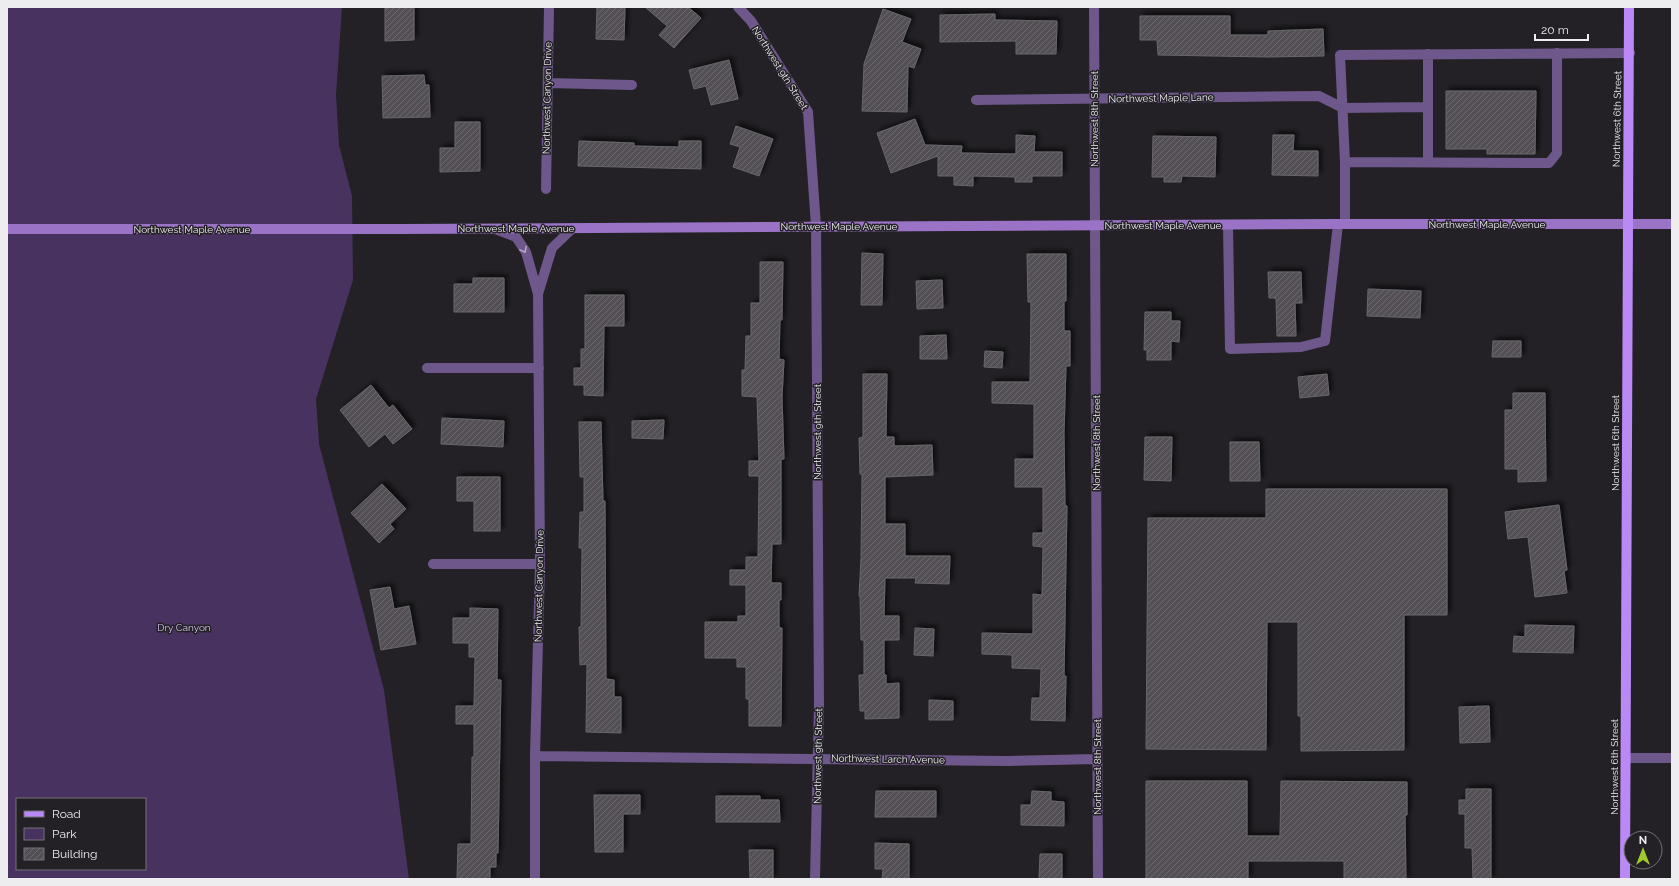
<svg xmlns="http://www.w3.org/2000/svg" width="1679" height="886" font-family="Raleway,sans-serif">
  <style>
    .green { fill: #483360; fill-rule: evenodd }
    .building { fill: url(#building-hatch); stroke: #68666b; filter: url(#shadow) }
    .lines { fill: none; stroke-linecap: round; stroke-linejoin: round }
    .service { stroke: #6e578b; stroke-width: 10 }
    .minor { stroke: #6e578b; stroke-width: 10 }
    .tertiary { stroke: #6e578b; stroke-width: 10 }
    .secondary { stroke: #9a73c7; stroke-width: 10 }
    .primary { stroke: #bb89f6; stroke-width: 10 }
    .oneway { stroke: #b4a9c2 }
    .labels { text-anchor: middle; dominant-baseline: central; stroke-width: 3; stroke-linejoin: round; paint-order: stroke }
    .street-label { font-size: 10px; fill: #edecef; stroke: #232125 }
    .park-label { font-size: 10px; fill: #d7c5f1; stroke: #232125 }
  </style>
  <defs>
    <pattern id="building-hatch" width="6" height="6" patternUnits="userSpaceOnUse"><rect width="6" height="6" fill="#525054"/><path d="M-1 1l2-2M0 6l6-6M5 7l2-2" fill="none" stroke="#6b696d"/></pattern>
    <filter id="shadow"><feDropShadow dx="3.5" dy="-3.5" stdDeviation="2" flood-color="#0009"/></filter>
  </defs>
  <rect width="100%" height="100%" fill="#232125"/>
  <!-- green -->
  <path class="green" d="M 7,7 L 342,7 L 336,95 L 339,145 L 352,196 L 353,280 L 316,399 L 319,444 L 384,690 L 409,879 L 7,879 ZM 17,799 L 145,799 L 145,869 L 17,869 Z"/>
  <!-- building -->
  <path class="building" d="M 385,7 L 414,7 L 414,40 L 385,41 Z
    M 597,7 L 625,7 L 624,40 L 596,39 Z
    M 645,7 L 688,7 L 701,18 L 674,48 L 659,35 L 667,26 Z
    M 883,9 L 911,19 L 902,42 L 921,49 L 914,68 L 908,66 L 907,112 L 862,111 L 864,64 Z
    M 995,14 L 995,20 L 1057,21 L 1056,54 L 1016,54 L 1016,41 L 940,42 L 940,15 Z
    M 1140,16 L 1230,16 L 1230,35 L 1268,35 L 1268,31 L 1323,29 L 1324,56 L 1268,57 L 1158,55 L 1157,40 L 1140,40 Z
    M 729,60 L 738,99 L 711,105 L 706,86 L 694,89 L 689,70 Z
    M 424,75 L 425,85 L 429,85 L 430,117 L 383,118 L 382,76 Z
    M 1446,91 L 1536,91 L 1535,154 L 1487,154 L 1487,149 L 1446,149 Z
    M 915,119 L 925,145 L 962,146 L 961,153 L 1016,154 L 1016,135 L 1035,136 L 1034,152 L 1062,152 L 1062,176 L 1032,176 L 1032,182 L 1015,182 L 1015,177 L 973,176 L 973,186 L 954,185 L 954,176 L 938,176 L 938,156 L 891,173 L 877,133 Z
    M 455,122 L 480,122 L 480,171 L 440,172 L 440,148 L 455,148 Z
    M 736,126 L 773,139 L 759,176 L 733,167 L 740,147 L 730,144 Z
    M 1273,135 L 1294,135 L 1293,151 L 1318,151 L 1318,176 L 1272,175 Z
    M 1153,136 L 1216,137 L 1215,177 L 1182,176 L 1181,182 L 1164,182 L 1164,177 L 1152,177 Z
    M 579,141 L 634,143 L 634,146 L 679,147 L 679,141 L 701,141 L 701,169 L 578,166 Z
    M 862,253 L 883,254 L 882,305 L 861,305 Z
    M 1027,254 L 1066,254 L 1066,301 L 1064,301 L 1064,331 L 1070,331 L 1070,366 L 1066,366 L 1064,433 L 1065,506 L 1067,506 L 1064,676 L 1066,676 L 1065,721 L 1031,720 L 1032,698 L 1040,698 L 1041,669 L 1012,668 L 1012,655 L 982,654 L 982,633 L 1033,634 L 1033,594 L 1042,595 L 1043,547 L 1033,546 L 1033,533 L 1043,533 L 1043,487 L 1015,487 L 1015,459 L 1034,459 L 1034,404 L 992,403 L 992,382 L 1030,382 L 1031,302 L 1028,302 Z
    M 760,262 L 783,262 L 782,320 L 780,320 L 779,359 L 784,360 L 782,397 L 784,459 L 781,459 L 781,544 L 772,544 L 771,583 L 781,583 L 781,600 L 779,600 L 779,628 L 782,628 L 781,726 L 749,726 L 749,699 L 746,699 L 746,667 L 737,667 L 737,658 L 705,658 L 705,622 L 738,622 L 738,616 L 746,616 L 746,585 L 730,585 L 730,570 L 746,570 L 746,557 L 758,557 L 759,476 L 749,476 L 749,461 L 759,461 L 757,397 L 742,396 L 742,370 L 745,370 L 746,336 L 751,336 L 751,303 L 760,303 Z
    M 1268,272 L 1301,272 L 1302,303 L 1295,303 L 1296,336 L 1277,336 L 1276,298 L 1269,298 Z
    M 473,278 L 504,278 L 504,312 L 454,312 L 454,284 L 473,284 Z
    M 942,280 L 943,308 L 917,309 L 916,281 Z
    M 1368,289 L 1421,291 L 1420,318 L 1367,316 Z
    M 585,295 L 624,295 L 624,326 L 604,326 L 603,396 L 584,395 L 584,385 L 574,385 L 574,368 L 581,368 L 581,349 L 585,349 Z
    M 1145,312 L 1171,312 L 1171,321 L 1180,321 L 1179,342 L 1171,341 L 1171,360 L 1147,360 L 1147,350 L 1144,350 Z
    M 946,335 L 947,359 L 920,359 L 920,336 Z
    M 1493,341 L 1521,341 L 1521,357 L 1492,357 Z
    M 985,351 L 1003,352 L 1002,368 L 984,367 Z
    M 863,374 L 887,374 L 886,437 L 894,437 L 894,446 L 932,445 L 933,475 L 885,477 L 885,524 L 905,524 L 905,556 L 950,556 L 949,584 L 915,583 L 916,578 L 885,578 L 884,616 L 899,616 L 899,640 L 884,640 L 884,675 L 886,675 L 886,684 L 899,683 L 899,718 L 865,719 L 865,711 L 860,711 L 859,675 L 864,675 L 864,640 L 861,640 L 860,596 L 859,596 L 861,558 L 862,474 L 860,474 L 859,438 L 863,437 Z
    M 1327,374 L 1329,395 L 1300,398 L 1298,377 Z
    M 371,385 L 389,408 L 393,405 L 412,429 L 393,444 L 385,434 L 369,447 L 340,410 Z
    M 1513,393 L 1545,393 L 1546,481 L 1518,482 L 1518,469 L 1505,469 L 1505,410 L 1513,410 Z
    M 442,418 L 504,421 L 503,447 L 441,444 Z
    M 664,420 L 663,439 L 632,438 L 632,421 Z
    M 579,422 L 601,422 L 603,501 L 605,501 L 606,679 L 614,680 L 614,697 L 621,697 L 621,733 L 586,732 L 587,664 L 580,665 L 579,627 L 581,627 L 582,548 L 579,548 L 580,512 L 584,512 L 584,477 L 580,477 Z
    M 1145,437 L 1172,437 L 1171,481 L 1144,480 Z
    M 1230,442 L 1259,442 L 1260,481 L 1230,481 Z
    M 457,477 L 500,477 L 500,531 L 474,531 L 474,501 L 457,501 Z
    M 382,484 L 406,509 L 390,524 L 394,529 L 379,543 L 351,513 Z
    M 1266,489 L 1447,489 L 1447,615 L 1404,615 L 1404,750 L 1301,751 L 1301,716 L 1298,716 L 1298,622 L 1267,622 L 1266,750 L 1146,749 L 1148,518 L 1266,518 Z
    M 1559,505 L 1567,570 L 1564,571 L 1567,593 L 1535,597 L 1528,537 L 1508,539 L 1505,512 Z
    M 390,587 L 394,609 L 409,606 L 416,644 L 381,650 L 370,590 Z
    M 470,608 L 498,609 L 497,680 L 501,680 L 498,853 L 496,853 L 496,867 L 490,867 L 490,879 L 457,879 L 458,844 L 471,844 L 472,757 L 474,757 L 474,724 L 456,724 L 456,706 L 474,706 L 475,657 L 469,657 L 469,643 L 453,643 L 453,618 L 470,618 Z
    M 1525,625 L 1574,626 L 1573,653 L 1513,652 L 1514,636 L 1525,637 Z
    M 915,628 L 934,629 L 933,656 L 914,655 Z
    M 929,700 L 953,701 L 953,720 L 929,720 Z
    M 1489,706 L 1490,742 L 1460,743 L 1459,707 Z
    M 1146,781 L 1247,781 L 1247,836 L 1280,836 L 1281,781 L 1407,782 L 1407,815 L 1405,815 L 1406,879 L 1344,879 L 1344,861 L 1248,861 L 1248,879 L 1146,879 Z
    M 1466,789 L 1491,789 L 1491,879 L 1473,879 L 1472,848 L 1465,848 L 1465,814 L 1459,814 L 1459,800 L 1466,800 Z
    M 876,791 L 936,791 L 936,817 L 875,817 Z
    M 1032,791 L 1051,792 L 1051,801 L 1064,802 L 1064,826 L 1021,825 L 1021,805 L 1031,805 Z
    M 594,795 L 640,795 L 640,814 L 623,814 L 623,852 L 595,852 Z
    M 716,796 L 760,796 L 760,800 L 779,800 L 780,822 L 716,822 Z
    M 875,843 L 909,844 L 909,879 L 882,879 L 883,869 L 875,869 Z
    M 749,850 L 773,850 L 773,879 L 750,879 Z
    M 1040,854 L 1062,854 L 1062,879 L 1039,879 Z"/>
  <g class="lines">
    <!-- service -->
    <path class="service" d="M 1428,107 L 1428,54
      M 1343,108 L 1428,107 L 1428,162
      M 1345,162 L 1549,163 L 1557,153 L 1557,53
      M 1345,224 L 1345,162 L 1340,55 L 1630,53
      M 1228,225 L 1230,349 L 1301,347 L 1325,341 L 1338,224"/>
    <!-- minor -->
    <path class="minor" d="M 1094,7 L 1098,879
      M 548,83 L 632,85
      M 976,100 L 1319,96 L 1343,108
      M 546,189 L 549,7
      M 495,229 L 516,237 L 526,252 L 538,294 L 540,564 L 535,756 L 535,879
      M 538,294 L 552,248 L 573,228
      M 427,368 L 539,368
      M 433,564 L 540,564
      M 535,756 L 1007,761 L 1097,759
      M 815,879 L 819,704 L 816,226"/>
    <!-- tertiary -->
    <path class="tertiary" d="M 738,7 L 751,21 L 808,112 L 816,226
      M 1626,758 L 1672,758"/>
    <!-- secondary -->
    <path class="secondary" d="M 7,229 L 399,229 L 1338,224 L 1672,224"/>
    <!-- primary -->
    <path class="primary" d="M 1625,879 L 1629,7"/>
  </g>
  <!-- one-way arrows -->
  <defs><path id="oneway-chevron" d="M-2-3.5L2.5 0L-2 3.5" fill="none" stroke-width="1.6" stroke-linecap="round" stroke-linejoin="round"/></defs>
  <use class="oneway" href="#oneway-chevron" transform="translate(524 250) rotate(62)"/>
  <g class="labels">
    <!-- street labels -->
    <g class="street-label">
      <text transform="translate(780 68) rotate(58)">Northwest 9th Street</text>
      <text transform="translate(547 98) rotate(-89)">Northwest Canyon Drive</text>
      <text transform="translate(1161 98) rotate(-1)">Northwest Maple Lane</text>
      <text transform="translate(1094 119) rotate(-90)">Northwest 8th Street</text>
      <text transform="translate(1617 119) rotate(-89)">Northwest 6th Street</text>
      <text x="1487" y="224">Northwest Maple Avenue</text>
      <text x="1163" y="225">Northwest Maple Avenue</text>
      <text x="839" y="226">Northwest Maple Avenue</text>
      <text x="516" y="228">Northwest Maple Avenue</text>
      <text x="192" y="229">Northwest Maple Avenue</text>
      <text transform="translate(817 432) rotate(-90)">Northwest 9th Street</text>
      <text transform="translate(1096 443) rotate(-90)">Northwest 8th Street</text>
      <text transform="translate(1615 443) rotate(-90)">Northwest 6th Street</text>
      <text transform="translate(539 586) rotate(-89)">Northwest Canyon Drive</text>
      <text transform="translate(818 756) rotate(-89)">Northwest 9th Street</text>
      <text transform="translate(888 759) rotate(1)">Northwest Larch Avenue</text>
      <text transform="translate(1097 767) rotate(-90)">Northwest 8th Street</text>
      <text transform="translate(1614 767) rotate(-90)">Northwest 6th Street</text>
    </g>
    <!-- park labels -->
    <g class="park-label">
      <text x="184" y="627">Dry Canyon</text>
    </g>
  </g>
  <!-- border -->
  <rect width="1679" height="886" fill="none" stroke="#edecef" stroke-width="16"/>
  <!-- legend -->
  <rect x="16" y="798" width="130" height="72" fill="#232125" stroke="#747276"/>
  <rect x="24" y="811" width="20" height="6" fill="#bb89f6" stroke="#747276"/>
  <text x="52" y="818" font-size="12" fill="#edecef">Road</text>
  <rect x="24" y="828" width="20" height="12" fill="#483360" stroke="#747276"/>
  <text x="52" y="838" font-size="12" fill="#edecef">Park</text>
  <rect x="24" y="848" width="20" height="12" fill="url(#building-hatch)" stroke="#747276"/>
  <text x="52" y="858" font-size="12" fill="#edecef">Building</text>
  <!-- north arrow -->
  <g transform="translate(1643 850)"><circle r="19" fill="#232125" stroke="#747276"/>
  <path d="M0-3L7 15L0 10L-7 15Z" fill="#a0ca2c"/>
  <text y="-6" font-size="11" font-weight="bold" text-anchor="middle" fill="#edecef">N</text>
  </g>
  <!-- scale -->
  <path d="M1535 34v6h53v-6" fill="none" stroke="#edecef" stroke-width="2"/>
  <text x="1541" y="34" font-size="12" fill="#edecef" stroke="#232125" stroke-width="3" paint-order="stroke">20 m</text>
</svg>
